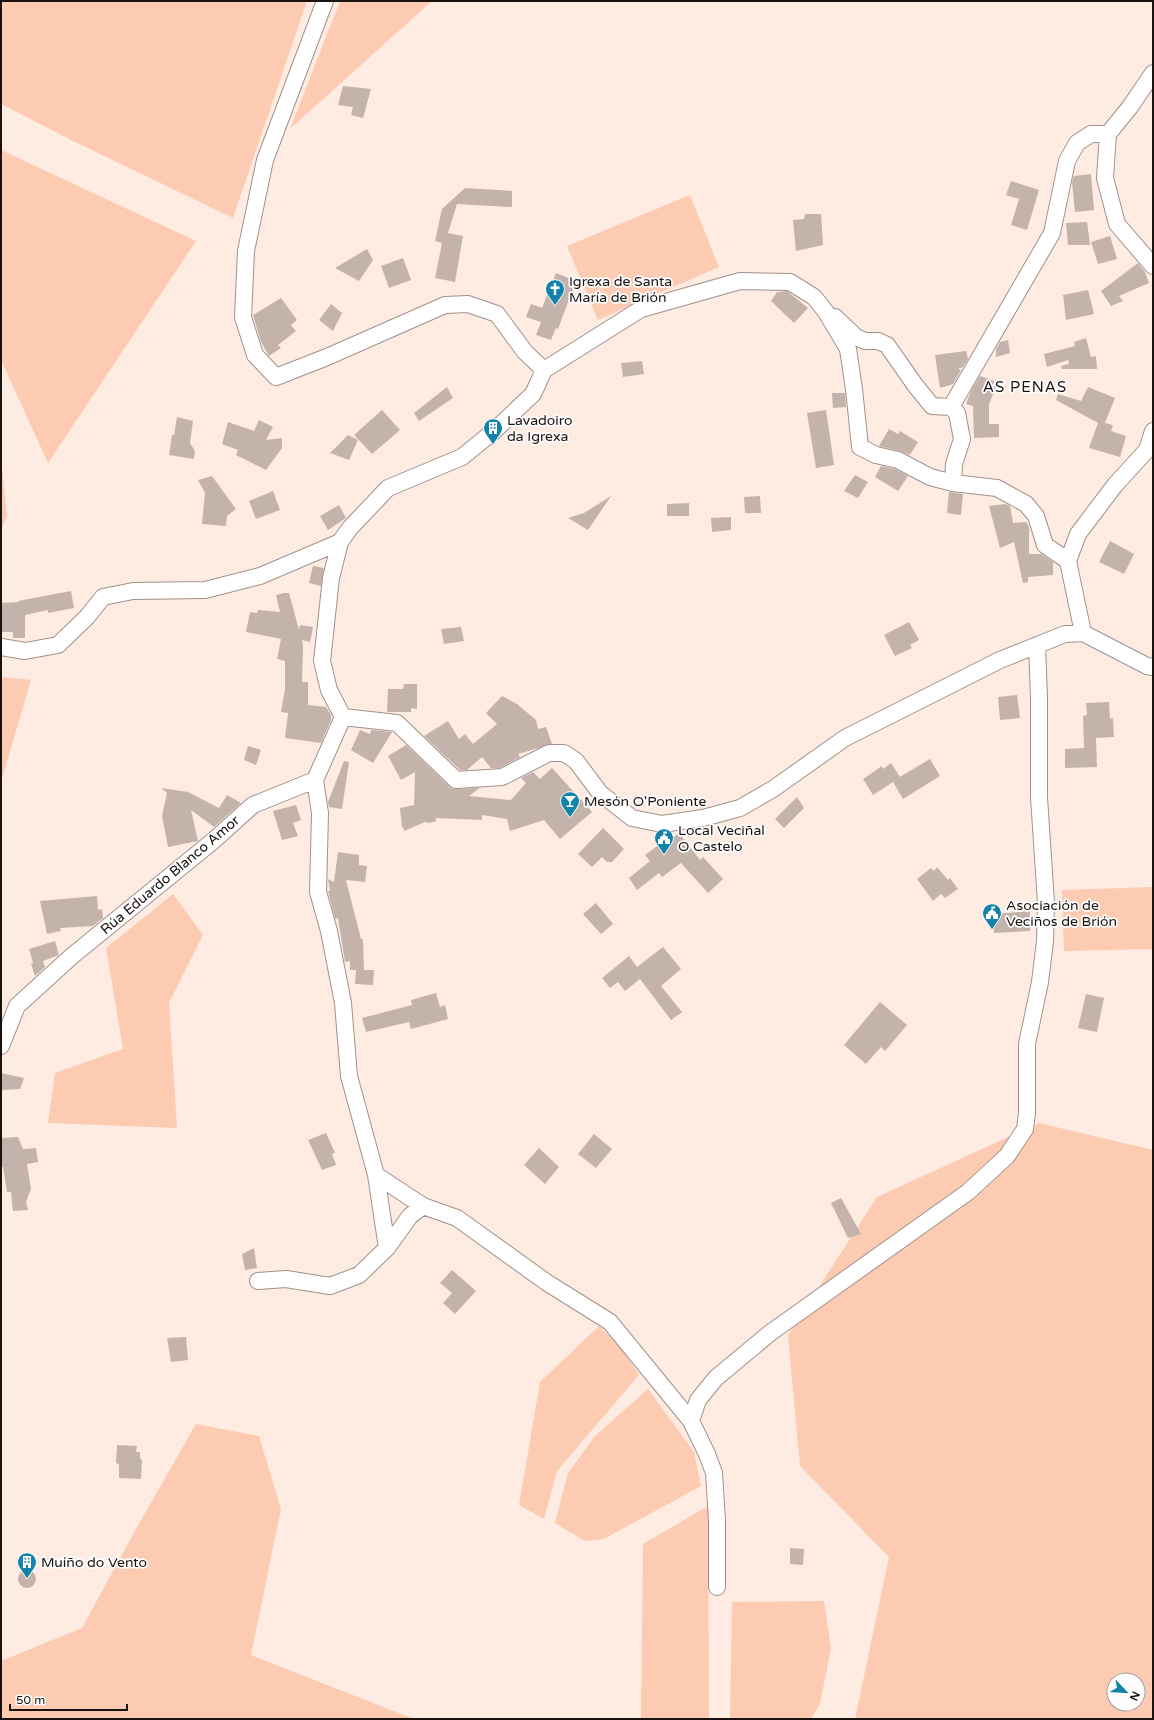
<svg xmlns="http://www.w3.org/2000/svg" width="1154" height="1720" font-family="'Varela Round',sans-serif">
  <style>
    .green { fill: #fdcbb2; fill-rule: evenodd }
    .building { fill: #c4b3ab }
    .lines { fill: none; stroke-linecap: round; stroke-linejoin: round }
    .street-casing { stroke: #a19189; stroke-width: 18 }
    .street { stroke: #fff; stroke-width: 16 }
    .labels { text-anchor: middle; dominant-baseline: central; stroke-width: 3.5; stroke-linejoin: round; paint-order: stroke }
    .poi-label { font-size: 14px; fill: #191310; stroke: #fefefe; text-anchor: start }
    .street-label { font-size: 14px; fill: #191310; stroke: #fefefe }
    .neighbourhood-label { font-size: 15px; letter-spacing: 1px; fill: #191310; stroke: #fefefe }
  </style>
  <rect width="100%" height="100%" fill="#feece3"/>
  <!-- green -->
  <path class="green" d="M 1,1 L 307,1 L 233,218 L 75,142 L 1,104 Z
    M 340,1 L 432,1 L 290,129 Z
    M 1,150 L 196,241 L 48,463 L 1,360 Z
    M 690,195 L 719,267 L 598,320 L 567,246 Z
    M 1,458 L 7,516 L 1,530 Z
    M 1,677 L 31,680 L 1,782 Z
    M 1153,887 L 1153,949 L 1064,951 L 1062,890 Z
    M 173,894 L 203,935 L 169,1003 L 177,1128 L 48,1123 L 55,1073 L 123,1049 L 106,948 Z
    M 1039,1123 L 1153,1150 L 1153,1719 L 855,1719 L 889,1557 L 800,1466 L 788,1335 L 877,1197 ZM 1114,1680 L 1138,1680 L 1138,1704 L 1114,1704 Z
    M 599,1326 L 619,1345 L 639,1375 L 557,1471 L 544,1519 L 519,1505 L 540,1382 Z
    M 648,1389 L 694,1452 L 701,1486 L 604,1539 L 585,1541 L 555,1523 L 568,1473 L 595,1436 Z
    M 196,1424 L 259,1436 L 281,1509 L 251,1655 L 414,1719 L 1,1719 L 1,1661 L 82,1628 L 136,1529 Z
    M 708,1506 L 709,1719 L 641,1719 L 643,1544 Z
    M 824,1601 L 831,1648 L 820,1704 L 811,1719 L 730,1719 L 732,1602 Z"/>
  <!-- building -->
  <path class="building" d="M 343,86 L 371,89 L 363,118 L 351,115 L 353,107 L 338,105 Z
    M 1091,174 L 1094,210 L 1075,212 L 1072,182 L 1074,176 Z
    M 1011,181 L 1039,190 L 1027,230 L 1011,225 L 1019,199 L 1006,195 Z
    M 465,188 L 512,191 L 512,207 L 457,204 L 448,233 L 463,236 L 455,282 L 435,278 L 442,243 L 435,241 L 442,209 Z
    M 805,214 L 821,214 L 823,245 L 796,251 L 793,220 L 804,219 Z
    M 1087,222 L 1090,245 L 1068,245 L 1066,223 Z
    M 1110,236 L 1117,259 L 1098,264 L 1091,242 Z
    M 367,249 L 373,260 L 359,281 L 335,268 Z
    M 403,258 L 411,280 L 389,288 L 381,266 Z
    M 1138,263 L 1145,272 L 1149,283 L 1119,296 L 1123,301 L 1111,306 L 1101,291 Z
    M 556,273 L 576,281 L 558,329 L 556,328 L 551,340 L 536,335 L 541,322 L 526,317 L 531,304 L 542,308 Z
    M 1088,290 L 1094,314 L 1066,320 L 1063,295 Z
    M 787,291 L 808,308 L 794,323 L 771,301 L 777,292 Z
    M 281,298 L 297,320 L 291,325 L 296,331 L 278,345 L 281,348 L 269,356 L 261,342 L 253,315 Z
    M 331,304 L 342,313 L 333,331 L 319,320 Z
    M 1086,338 L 1091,357 L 1096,356 L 1097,369 L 1062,369 L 1061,366 L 1069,364 L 1068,360 L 1047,367 L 1044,354 L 1075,346 L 1074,342 Z
    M 1008,340 L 1010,353 L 996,357 L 996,349 L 1000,342 Z
    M 966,351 L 968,359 L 963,367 L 958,369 L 961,370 L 953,384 L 940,388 L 935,355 Z
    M 642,361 L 644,374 L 623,377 L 621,363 Z
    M 980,376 L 994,381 L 992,386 L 996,387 L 989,404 L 989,424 L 999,424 L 999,437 L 974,438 L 973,406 L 966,404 L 971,391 Z
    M 447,387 L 453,398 L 419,421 L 414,413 Z
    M 1088,387 L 1115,398 L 1105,423 L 1113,425 L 1111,431 L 1126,436 L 1120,457 L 1089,448 L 1098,423 L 1056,400 L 1058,394 L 1081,401 Z
    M 832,393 L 845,393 L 846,407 L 833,408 Z
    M 382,410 L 400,430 L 372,454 L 354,435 Z
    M 826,410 L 834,465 L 816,468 L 807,413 Z
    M 177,417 L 193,421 L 190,443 L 195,451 L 194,459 L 169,455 L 172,435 L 174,435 Z
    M 259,420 L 273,427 L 266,440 L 282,438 L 282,448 L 266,470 L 236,455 L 238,450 L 222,444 L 228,422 L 254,431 Z
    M 889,429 L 898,434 L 900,431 L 918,442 L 910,455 L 900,451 L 879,446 Z
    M 348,435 L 358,440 L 349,460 L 330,453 Z
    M 881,466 L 895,469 L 908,476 L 898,491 L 875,477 Z
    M 855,475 L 868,482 L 858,498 L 844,491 Z
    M 212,476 L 236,509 L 227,516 L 226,526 L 202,524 L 205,493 L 198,480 Z
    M 273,491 L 280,510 L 256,519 L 249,501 Z
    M 949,492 L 963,494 L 961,515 L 947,513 Z
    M 611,496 L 588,530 L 568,518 L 584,513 Z
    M 760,496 L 761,513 L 745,513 L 744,497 Z
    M 689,503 L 689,516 L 667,516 L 667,504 Z
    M 1006,504 L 1010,506 L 1013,523 L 1026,522 L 1029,527 L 1029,554 L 1041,554 L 1053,562 L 1053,575 L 1028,577 L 1028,582 L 1023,583 L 1014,542 L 1000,548 L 989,506 Z
    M 339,505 L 346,518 L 328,530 L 320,516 Z
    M 731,517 L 731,530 L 712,532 L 711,518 Z
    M 1110,541 L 1134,554 L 1124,574 L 1099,562 Z
    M 313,566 L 324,568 L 321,586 L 309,583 Z
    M 71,591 L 74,608 L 48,613 L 48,610 L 25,615 L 25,638 L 13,638 L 13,632 L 1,632 L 1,603 L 19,602 L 18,601 Z
    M 284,593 L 289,593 L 299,630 L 300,625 L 313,627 L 310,642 L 302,640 L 303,647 L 302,682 L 308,682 L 308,705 L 326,707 L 331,715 L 331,720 L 321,743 L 285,738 L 288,713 L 281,712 L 285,689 L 285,661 L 277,659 L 281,639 L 246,632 L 250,612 L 257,613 L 258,610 L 280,612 L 276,595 Z
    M 909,622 L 919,640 L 910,645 L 912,648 L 895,656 L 884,635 Z
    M 461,627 L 464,641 L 444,644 L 441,629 Z
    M 404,684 L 417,684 L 417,709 L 411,708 L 411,712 L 387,712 L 388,689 L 403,689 Z
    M 1017,695 L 1020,718 L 1000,720 L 998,697 Z
    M 502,696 L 517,704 L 536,720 L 538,729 L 546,727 L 552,744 L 518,754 L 520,757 L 499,768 L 491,768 L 482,757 L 467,770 L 460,770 L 424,736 L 448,721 L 459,739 L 465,734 L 473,744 L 497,724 L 486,713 Z
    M 1109,702 L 1110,719 L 1113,718 L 1114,737 L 1096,738 L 1097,767 L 1065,768 L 1065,749 L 1084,748 L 1083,716 L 1087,715 L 1086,703 Z
    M 360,730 L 370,734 L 371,730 L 392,732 L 373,763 L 351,750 Z
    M 406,745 L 452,789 L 480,788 L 469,796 L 511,800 L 526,783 L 521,778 L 533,772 L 540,779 L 552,768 L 592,812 L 560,839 L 544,820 L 510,831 L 507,819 L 482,815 L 482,820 L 436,818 L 436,821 L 429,823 L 425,822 L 404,831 L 403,827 L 402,827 L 400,808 L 414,805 L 415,772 L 401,780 L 388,756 Z
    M 248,746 L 261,750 L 256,765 L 244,760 Z
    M 930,759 L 940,776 L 903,799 L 893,782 L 873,795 L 863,779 L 882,766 L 883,769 L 891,763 L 900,777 L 898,778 Z
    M 344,761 L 349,762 L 342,809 L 329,807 L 328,802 Z
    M 161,788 L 188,792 L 219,808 L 227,795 L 241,803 L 214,827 L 191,810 L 198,841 L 168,847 L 162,816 L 167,793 Z
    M 797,797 L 804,808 L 784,828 L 775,819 Z
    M 296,805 L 301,820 L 293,823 L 298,836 L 282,840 L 273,811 Z
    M 603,828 L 624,849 L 612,862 L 607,862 L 602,857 L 592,867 L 578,854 Z
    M 679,833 L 700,860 L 703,857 L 723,879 L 708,893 L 681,863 L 662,877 L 659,873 L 637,890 L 629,878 L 650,861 L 645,855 L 668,838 L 670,840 Z
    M 338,852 L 359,855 L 359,865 L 367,866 L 365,882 L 346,880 L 361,939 L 363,939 L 364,970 L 374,970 L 373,985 L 355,984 L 356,970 L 350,970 L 350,961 L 345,962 L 338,918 L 335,919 L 328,891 L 330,891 L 328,879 L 334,882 Z
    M 937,867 L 948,880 L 950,878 L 958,889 L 945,898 L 941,894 L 933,901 L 917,879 L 931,868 L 934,871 Z
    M 97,896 L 98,910 L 102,909 L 103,918 L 93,926 L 60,928 L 61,931 L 47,934 L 40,901 Z
    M 596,903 L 613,924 L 601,934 L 583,914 Z
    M 1030,911 L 1030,931 L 994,933 L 993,914 Z
    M 55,941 L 59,955 L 43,961 L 45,967 L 35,976 L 31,964 L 33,963 L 29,949 Z
    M 663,947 L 681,969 L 661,986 L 682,1012 L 671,1020 L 640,979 L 625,991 L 618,982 L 610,988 L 602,978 L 629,956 L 637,967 Z
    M 436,993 L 440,1007 L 445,1005 L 448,1019 L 411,1029 L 409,1022 L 366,1032 L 362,1018 L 412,1005 L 411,1000 Z
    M 1086,994 L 1104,998 L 1097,1032 L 1078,1028 Z
    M 880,1002 L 907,1025 L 885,1051 L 881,1047 L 866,1064 L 844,1045 Z
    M 1,1073 L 24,1078 L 20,1089 L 1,1090 Z
    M 326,1133 L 335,1153 L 332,1154 L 336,1165 L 322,1170 L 308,1140 Z
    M 594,1134 L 612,1149 L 596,1168 L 578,1154 Z
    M 18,1137 L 23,1149 L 36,1148 L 38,1162 L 27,1164 L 31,1189 L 26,1202 L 28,1210 L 13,1211 L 11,1192 L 7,1192 L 3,1167 L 1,1167 L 1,1138 Z
    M 539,1148 L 559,1167 L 545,1184 L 524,1165 Z
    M 841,1198 L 861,1234 L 848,1238 L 831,1203 Z
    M 254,1248 L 257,1268 L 245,1270 L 242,1254 Z
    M 452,1270 L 476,1291 L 455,1314 L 443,1303 L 452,1293 L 440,1283 Z
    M 186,1337 L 188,1360 L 171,1362 L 167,1338 Z
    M 117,1445 L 137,1446 L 136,1452 L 140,1452 L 140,1459 L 142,1460 L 141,1479 L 119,1478 L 119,1464 L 116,1463 Z
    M 790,1548 L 804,1549 L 803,1565 L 790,1564 Z
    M18 1579a9 9 0 1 1 18 0a9 9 0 1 1-18 0Z"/>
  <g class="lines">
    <defs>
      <path id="street" d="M 325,1 L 265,160 L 246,251 L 243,317 L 255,355 L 276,377 L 327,357 L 445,305 L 468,304 L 497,314 L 525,352 L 544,370
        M 1108,134 L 1105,178 L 1117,224 L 1153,266
        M 1108,134 L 1130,107 L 1153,73
        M 835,317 L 856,337 L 865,341 L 878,341 L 887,345 L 915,385 L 932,406 L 951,407 L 957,413 L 962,439 L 954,464 L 953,483
        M 951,407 L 1052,233 L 1067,161 L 1077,143 L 1091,134 L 1108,134
        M 1083,633 L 1068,561 L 1078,534 L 1115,485 L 1147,450 L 1153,431
        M 1,647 L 25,651 L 58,645 L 87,617 L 103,597 L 133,591 L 205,590 L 260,576 L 340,542
        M 343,717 L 329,690 L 322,661 L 331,578 L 340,542 L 350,528 L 388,488 L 462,457 L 494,431 L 533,394 L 544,370 L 641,309 L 740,281 L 790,282 L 814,297 L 826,312 L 848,349 L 854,389 L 860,447 L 876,455 L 898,460 L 930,477 L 953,483 L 997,488 L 1026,504 L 1036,516 L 1045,545 L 1068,561
        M 343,717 L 397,723 L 456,780 L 502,777 L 549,753 L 564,753 L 576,761 L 600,793 L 632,818 L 662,824 L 703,818 L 740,808 L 773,789 L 845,738 L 1000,660 L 1065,634 L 1083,633 L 1147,666 L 1153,667
        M 315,780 L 320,813 L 318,892 L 329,931 L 343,1003 L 349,1076 L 376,1175 L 423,1206 L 457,1218 L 546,1282 L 610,1322 L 691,1421
        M 1,1046 L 17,1006 L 72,956 L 213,841 L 253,805 L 315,780 L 343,717
        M 387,1248 L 410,1216 L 423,1206
        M 258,1281 L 286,1279 L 330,1286 L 359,1275 L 387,1248 L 376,1175
        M 717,1587 L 717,1521 L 714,1473 L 707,1454 L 691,1421 L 698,1400 L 716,1378 L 770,1333 L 968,1192 L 1007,1156 L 1025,1129 L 1027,1113 L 1027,1044 L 1040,982 L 1045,941 L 1046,903 L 1039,797 L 1039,698 L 1037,645"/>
    </defs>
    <!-- street casing -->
    <use href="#street" class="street-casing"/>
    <!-- street -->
    <use href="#street" class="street"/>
  </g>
  <!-- icons -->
  <defs>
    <symbol id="church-pin" viewBox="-11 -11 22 30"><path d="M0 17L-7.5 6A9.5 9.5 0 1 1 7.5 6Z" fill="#1483aa" stroke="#fefefe"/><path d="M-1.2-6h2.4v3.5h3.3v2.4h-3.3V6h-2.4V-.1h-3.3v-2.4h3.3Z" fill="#fff"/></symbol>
    <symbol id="building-pin" viewBox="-11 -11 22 30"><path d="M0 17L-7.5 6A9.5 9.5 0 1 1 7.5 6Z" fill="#1483aa" stroke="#fefefe"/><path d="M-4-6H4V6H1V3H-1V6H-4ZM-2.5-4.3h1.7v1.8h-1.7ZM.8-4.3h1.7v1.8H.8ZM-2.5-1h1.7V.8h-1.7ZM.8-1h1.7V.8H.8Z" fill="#fff"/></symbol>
    <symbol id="bar-pin" viewBox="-11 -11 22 30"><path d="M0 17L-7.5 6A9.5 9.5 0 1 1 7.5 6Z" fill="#1483aa" stroke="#fefefe"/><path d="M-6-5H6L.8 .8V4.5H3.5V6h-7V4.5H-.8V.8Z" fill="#fff"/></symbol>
    <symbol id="civic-pin" viewBox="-11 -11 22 30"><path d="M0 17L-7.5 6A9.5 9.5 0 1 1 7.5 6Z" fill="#1483aa" stroke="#fefefe"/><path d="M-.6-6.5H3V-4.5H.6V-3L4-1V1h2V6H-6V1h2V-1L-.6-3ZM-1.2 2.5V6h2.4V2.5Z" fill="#fff"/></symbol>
  </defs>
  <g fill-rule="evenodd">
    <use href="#church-pin" x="544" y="278" width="22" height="30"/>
    <use href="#building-pin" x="482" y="417" width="22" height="30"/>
    <use href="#bar-pin" x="559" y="790" width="22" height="30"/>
    <use href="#civic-pin" x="653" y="827" width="22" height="30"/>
    <use href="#civic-pin" x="981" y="902" width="22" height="30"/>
    <use href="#building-pin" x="16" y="1551" width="22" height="30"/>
  </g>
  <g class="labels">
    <!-- poi labels -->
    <g class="poi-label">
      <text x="569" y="281">Igrexa de Santa<tspan x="569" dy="16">María de Brión</tspan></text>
      <text x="507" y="420">Lavadoiro<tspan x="507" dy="16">da Igrexa</tspan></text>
      <text x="584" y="801">Mesón O'Poniente</text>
      <text x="678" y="830">Local Veciñal<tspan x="678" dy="16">O Castelo</tspan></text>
      <text x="1006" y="905">Asociación de<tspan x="1006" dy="16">Veciños de Brión</tspan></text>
      <text x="41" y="1562">Muíño do Vento</text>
    </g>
    <!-- street labels -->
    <g class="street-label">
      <text transform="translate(170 875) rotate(-40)">Rúa Eduardo Blanco Amor</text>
    </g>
    <!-- neighbourhood labels -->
    <g class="neighbourhood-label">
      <text x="1025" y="387">AS PENAS</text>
    </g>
  </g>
  <!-- border -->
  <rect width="1154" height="1720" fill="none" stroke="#191310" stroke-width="4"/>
  <!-- north arrow -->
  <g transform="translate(1126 1692) rotate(115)"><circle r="19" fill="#fefefe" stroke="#a2a09f"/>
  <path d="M0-3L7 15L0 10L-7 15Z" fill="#1483aa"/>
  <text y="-6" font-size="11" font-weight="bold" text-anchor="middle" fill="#191310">N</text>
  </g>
  <!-- scale -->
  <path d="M10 1704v6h117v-6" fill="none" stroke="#191310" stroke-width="2"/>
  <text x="16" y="1704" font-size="12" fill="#191310" stroke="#fefefe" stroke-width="3" paint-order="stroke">50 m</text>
</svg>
